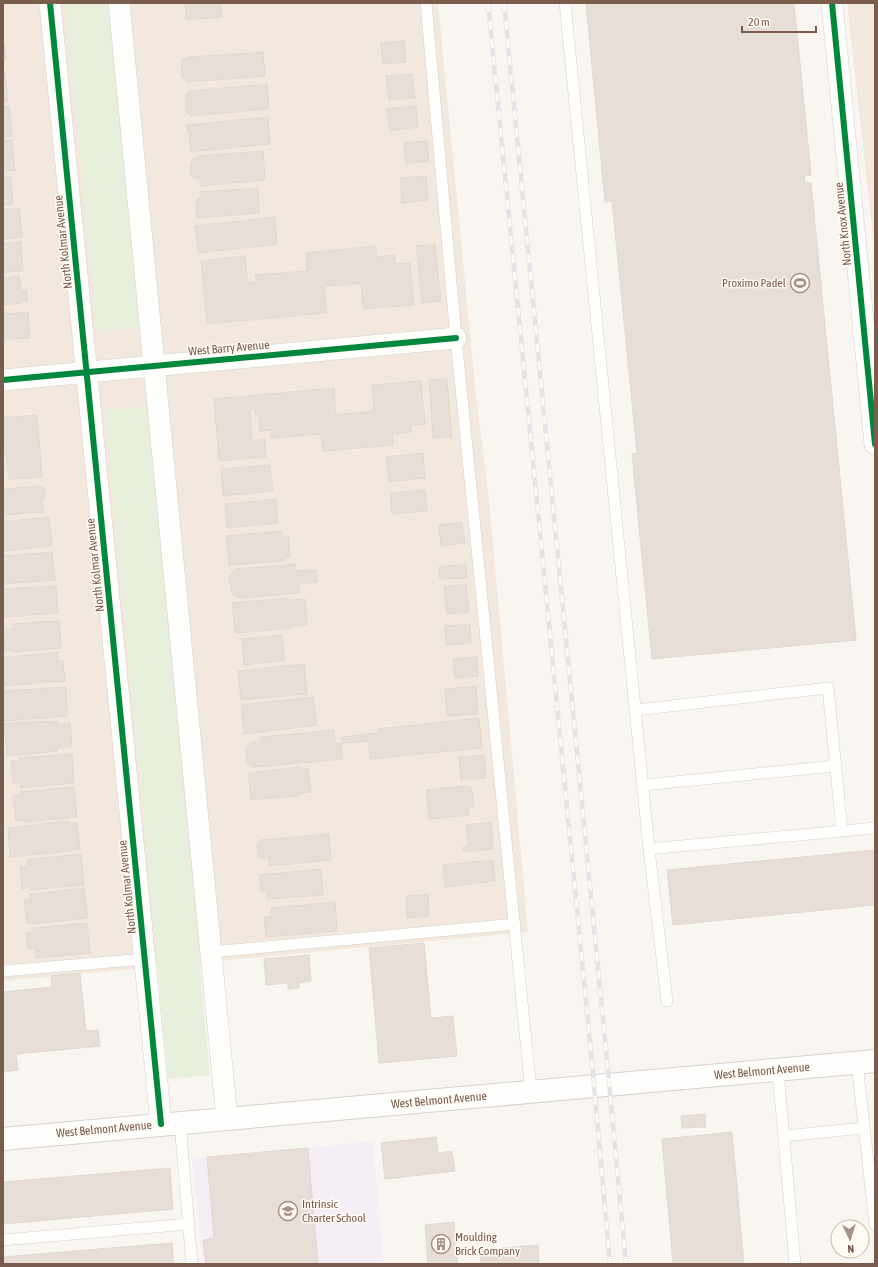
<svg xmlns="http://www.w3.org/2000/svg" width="878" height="1267" font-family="'Asap Condensed',sans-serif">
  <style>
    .residential { fill: #f2e8de }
    .education { fill: #f6eef6 }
    .green { fill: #e7f0db }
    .building { fill: #e6ded7; stroke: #e2d8d2 }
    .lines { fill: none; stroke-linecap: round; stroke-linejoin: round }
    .service-casing { stroke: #d7d1cb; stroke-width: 12 }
    .minor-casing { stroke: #d7d1cb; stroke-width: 22 }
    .secondary-casing { stroke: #d9d2cb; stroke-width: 24 }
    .service { stroke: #fefefd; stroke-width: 11 }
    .minor { stroke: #fefefd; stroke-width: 21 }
    .secondary { stroke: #fefefd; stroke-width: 22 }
    .rail-casing { stroke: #e6e3e7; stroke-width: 4.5 }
    .rail { stroke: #fffaf3; stroke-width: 3; stroke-dasharray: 9; stroke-linecap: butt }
    .cycleway-casing { stroke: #fffaf3; stroke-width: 8 }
    .cycleway { stroke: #00873e; stroke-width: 6 }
    .labels { text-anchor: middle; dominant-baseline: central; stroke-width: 3; stroke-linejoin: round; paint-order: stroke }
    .street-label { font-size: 12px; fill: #7a5c4d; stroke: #fffaf3 }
    .poi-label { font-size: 12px; fill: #7a5c4d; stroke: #fffaf3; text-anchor: start }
  </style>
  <rect width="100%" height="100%" fill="#f9f5f0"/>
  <!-- residential -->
  <path class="residential" d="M 3,3 L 438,3 L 476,396 L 489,500 L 528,932 L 3,981 Z
    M 847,3 L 875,3 L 875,254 Z"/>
  <!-- education -->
  <path class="education" d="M 373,1141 L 384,1264 L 203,1264 L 192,1159 Z"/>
  <!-- green -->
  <path class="green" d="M 66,3 L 109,3 L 140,328 L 97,332 Z
    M 147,407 L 210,1075 L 168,1079 L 105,410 Z"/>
  <!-- building -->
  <path class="building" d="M 185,3 L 221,3 L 222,17 L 186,20 Z
    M 586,3 L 794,3 L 811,175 L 804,176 L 805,183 L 811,183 L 856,640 L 652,659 L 632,454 L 637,453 L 612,201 L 605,202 Z
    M 404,41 L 406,62 L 383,64 L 381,43 Z
    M 3,45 L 5,46 L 6,59 L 3,62 Z
    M 263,52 L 265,76 L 188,82 L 182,77 L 181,61 L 183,59 L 188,58 L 188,57 Z
    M 3,73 L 5,73 L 8,101 L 3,101 Z
    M 412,74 L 415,98 L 389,100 L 386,76 Z
    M 267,84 L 269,109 L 192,116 L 186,112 L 186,94 L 190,91 Z
    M 9,106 L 12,136 L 3,137 L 3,107 Z
    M 416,106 L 418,127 L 390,131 L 387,109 Z
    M 268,117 L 270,144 L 191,152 L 189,133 L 188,134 L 187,125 Z
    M 12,140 L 15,170 L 3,171 L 3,141 Z
    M 427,141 L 429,161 L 406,164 L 404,143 Z
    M 263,151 L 265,180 L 201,186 L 200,178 L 195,179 L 190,173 L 191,163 L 195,158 L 199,158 L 199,156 Z
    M 11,176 L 13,204 L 3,205 L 3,177 Z
    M 426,176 L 428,200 L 402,203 L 400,178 Z
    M 258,188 L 259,213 L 197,218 L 196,200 L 200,199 L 200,192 Z
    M 19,208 L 22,237 L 3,239 L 3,210 Z
    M 275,217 L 277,244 L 199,253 L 195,226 Z
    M 21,242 L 23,271 L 3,272 L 3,244 Z
    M 435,244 L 441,301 L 422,303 L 416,246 Z
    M 376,246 L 376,257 L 395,255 L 395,264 L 410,263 L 414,305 L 363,309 L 361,283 L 348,285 L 339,285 L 324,286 L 327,313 L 207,324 L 201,261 L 245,256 L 248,283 L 257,282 L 255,275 L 307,271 L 306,253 Z
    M 19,276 L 21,291 L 26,290 L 28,300 L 22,301 L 22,303 L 3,305 L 3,278 Z
    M 28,312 L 30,338 L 3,340 L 3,314 Z
    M 447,379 L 452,437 L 433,438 L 429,380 Z
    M 421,381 L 425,424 L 411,425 L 411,432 L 392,434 L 393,445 L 323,451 L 321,434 L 272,438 L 270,430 L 260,431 L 259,415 L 256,416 L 255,410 L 250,410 L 252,441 L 265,439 L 266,457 L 219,461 L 214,399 L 334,388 L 336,415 L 359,412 L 359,413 L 374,411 L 372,385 Z
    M 37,415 L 42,477 L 9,479 L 4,433 L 3,433 L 3,418 Z
    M 423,453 L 425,478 L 389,482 L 386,457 Z
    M 270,465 L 273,491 L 223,496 L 221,469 Z
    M 41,486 L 45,489 L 45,497 L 42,501 L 44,512 L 3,515 L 3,489 Z
    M 425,490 L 427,511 L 392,514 L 390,493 Z
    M 276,499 L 278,523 L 227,528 L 225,504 Z
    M 49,517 L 52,546 L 3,551 L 3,522 Z
    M 462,522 L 465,543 L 441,546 L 439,525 Z
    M 281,531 L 281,536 L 288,536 L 290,557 L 284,558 L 284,561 L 229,565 L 226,536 Z
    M 52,552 L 55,580 L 3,584 L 3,556 Z
    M 296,564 L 296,571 L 316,570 L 317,582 L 299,584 L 299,593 L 240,598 L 239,597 L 235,597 L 232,594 L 229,576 L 236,569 Z
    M 466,564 L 467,578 L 440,579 L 439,567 Z
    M 466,584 L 469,612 L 447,614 L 444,587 Z
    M 56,586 L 58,613 L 3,617 L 3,589 Z
    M 289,598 L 290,600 L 305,599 L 307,625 L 293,626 L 293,628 L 235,633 L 232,603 Z
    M 50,621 L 50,622 L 59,621 L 61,648 L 14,652 L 13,650 L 5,651 L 3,630 L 13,629 L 13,624 Z
    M 470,624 L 471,643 L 446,645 L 445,626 Z
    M 282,635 L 284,660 L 244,665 L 242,639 Z
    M 58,652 L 58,661 L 63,661 L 65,681 L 4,686 L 3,658 Z
    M 477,657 L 478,676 L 455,678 L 453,659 Z
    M 304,664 L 307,694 L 241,700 L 238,671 Z
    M 476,686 L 478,714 L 447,716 L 445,689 Z
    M 66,687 L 67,716 L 4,721 L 3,691 Z
    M 313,697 L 317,725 L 244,734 L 241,705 Z
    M 479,718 L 482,748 L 370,759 L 368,741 L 343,743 L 342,737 L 378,733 L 378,729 Z
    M 45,721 L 45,722 L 58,721 L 58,724 L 70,723 L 72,747 L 57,748 L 57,751 L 7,756 L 4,724 Z
    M 334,730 L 335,743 L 341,743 L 343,759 L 257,767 L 251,766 L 247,761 L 246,748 L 250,743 L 261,741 L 261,737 Z
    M 72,754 L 74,783 L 21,788 L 20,782 L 13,783 L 11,761 L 19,761 L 19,758 Z
    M 485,755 L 486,778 L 461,780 L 459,757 Z
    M 299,767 L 300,769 L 308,768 L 311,792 L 297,794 L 297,796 L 251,800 L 248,773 Z
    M 465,786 L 466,787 L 471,787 L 474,806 L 468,807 L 469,815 L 429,819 L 426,790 Z
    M 74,787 L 77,817 L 24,822 L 24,820 L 16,821 L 13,796 L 21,795 L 21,792 Z
    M 69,821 L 70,824 L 77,823 L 80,849 L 72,849 L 72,851 L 10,857 L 8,828 Z
    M 491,822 L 493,849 L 464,852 L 463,847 L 468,846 L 466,825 Z
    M 329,834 L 331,860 L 269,866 L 269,858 L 263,859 L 258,855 L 257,845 L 260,840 Z
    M 875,850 L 875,905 L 673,925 L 667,870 Z
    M 81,854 L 84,885 L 30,890 L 30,887 L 22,889 L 20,867 L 28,866 L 27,860 Z
    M 493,860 L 495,881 L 445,887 L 443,865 Z
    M 321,869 L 323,895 L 268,899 L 267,891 L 261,891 L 259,875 Z
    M 84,888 L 88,918 L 33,924 L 33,922 L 27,923 L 24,900 L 30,899 L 30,894 Z
    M 428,894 L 429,916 L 407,918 L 406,896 Z
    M 335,902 L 337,931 L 266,937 L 264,917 L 272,917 L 271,908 Z
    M 87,923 L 90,953 L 36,958 L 35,949 L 28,949 L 26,933 L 33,933 L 33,928 Z
    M 424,943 L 431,1018 L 453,1016 L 457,1056 L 379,1063 L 369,948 Z
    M 309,955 L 311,981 L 299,983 L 299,988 L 288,989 L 288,983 L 266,985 L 264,959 Z
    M 80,973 L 86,1031 L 98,1030 L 100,1046 L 16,1054 L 18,1070 L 3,1072 L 3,992 L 52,987 L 51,976 Z
    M 705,1114 L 706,1127 L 682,1128 L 681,1116 Z
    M 732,1132 L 744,1264 L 673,1264 L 662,1139 Z
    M 436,1137 L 438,1153 L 452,1151 L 455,1171 L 385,1179 L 381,1143 Z
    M 308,1148 L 318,1264 L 206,1264 L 203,1240 L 214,1238 L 207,1157 Z
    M 170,1168 L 173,1209 L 3,1224 L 3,1182 Z
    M 454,1222 L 458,1264 L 428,1264 L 425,1225 Z
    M 172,1243 L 174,1264 L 3,1264 L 3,1257 Z
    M 538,1245 L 539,1264 L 481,1264 L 480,1250 Z"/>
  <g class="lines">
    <defs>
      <path id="service" d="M 426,3 L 456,338 L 531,1092
        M 565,3 L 649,849 L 667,1001
        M 636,710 L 828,688 L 842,831
        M 643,785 L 835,766
        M 649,849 L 875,828
        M 211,952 L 515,924
        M 3,971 L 145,959
        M 857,1063 L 875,1225
        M 778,1070 L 795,1264
        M 180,1123 L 192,1264
        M 784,1136 L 864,1128
        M 3,1240 L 189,1224"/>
      <path id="minor" d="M 50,3 L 161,1124
        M 119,3 L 227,1119
        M 832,3 L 875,444
        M 3,380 L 456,338"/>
      <path id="secondary" d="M 3,1139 L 875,1061"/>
    </defs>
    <!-- service casing -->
    <use href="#service" class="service-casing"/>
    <!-- minor casing -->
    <use href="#minor" class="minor-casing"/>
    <!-- secondary casing -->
    <use href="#secondary" class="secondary-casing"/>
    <!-- service -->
    <use href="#service" class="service"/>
    <!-- minor -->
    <use href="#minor" class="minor"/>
    <!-- secondary -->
    <use href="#secondary" class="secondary"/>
    <defs>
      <path id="rail" d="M 488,3 L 591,1052 L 610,1264
        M 504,3 L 606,1050 L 626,1264"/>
    </defs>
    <!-- rail casing -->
    <use href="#rail" class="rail-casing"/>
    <!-- rail -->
    <use href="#rail" class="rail"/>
    <defs>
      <path id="cycleway" d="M 50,3 L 161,1124
        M 832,3 L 875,444
        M 3,380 L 456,338"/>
    </defs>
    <!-- cycleway casing -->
    <use href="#cycleway" class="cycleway-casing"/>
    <!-- cycleway -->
    <use href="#cycleway" class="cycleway"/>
  </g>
  <!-- icons -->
  <defs>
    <symbol id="stadium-ring" viewBox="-11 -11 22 22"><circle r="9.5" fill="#fffaf3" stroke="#a69286" stroke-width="1.5"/><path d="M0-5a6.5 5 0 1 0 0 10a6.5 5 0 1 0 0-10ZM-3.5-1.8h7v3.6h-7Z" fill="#a69286"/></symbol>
    <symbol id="school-ring" viewBox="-11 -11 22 22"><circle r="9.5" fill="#fffaf3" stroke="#a69286" stroke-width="1.5"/><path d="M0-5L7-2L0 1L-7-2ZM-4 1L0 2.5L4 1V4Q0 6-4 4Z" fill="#a69286"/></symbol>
    <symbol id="building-ring" viewBox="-11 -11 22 22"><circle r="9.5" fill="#fffaf3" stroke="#a69286" stroke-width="1.5"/><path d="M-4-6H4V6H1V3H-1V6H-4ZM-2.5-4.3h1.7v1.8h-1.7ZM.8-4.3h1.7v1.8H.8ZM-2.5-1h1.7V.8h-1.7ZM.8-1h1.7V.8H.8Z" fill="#a69286"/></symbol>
  </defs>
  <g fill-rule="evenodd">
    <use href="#stadium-ring" x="789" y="272" width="22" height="22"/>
    <use href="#school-ring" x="277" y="1200" width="22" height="22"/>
    <use href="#building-ring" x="430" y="1233" width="22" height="22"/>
  </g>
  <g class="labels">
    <!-- street labels -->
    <g class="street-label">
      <text transform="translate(843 224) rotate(-96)">North Knox Avenue</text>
      <text transform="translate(63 242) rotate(-96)">North Kolmar Avenue</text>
      <text transform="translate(229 348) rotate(-5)">West Barry Avenue</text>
      <text transform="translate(95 565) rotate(-96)">North Kolmar Avenue</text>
      <text transform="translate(127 887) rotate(-96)">North Kolmar Avenue</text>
      <text transform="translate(762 1071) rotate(-5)">West Belmont Avenue</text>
      <text transform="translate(439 1100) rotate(-5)">West Belmont Avenue</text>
      <text transform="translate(104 1129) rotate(-5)">West Belmont Avenue</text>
    </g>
    <!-- poi labels -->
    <g class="poi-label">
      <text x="786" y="283" text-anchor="end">Proximo Padel</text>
      <text x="302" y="1204">Intrinsic<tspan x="302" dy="14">Charter School</tspan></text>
      <text x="455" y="1237">Moulding<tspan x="455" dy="14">Brick Company</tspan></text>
    </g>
  </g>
  <!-- border -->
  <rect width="878" height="1267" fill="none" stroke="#7a5c4d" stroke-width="8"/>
  <!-- north arrow -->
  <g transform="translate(850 1239) rotate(176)"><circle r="19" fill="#fffaf3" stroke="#cabbb1"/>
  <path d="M0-3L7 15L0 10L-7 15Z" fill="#a69286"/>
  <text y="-6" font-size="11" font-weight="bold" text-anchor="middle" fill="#7a5c4d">N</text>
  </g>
  <!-- scale -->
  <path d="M742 26v6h74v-6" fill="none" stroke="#7a5c4d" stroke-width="2"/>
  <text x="748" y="26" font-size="12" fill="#7a5c4d" stroke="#fffaf3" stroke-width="3" paint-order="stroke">20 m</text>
</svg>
